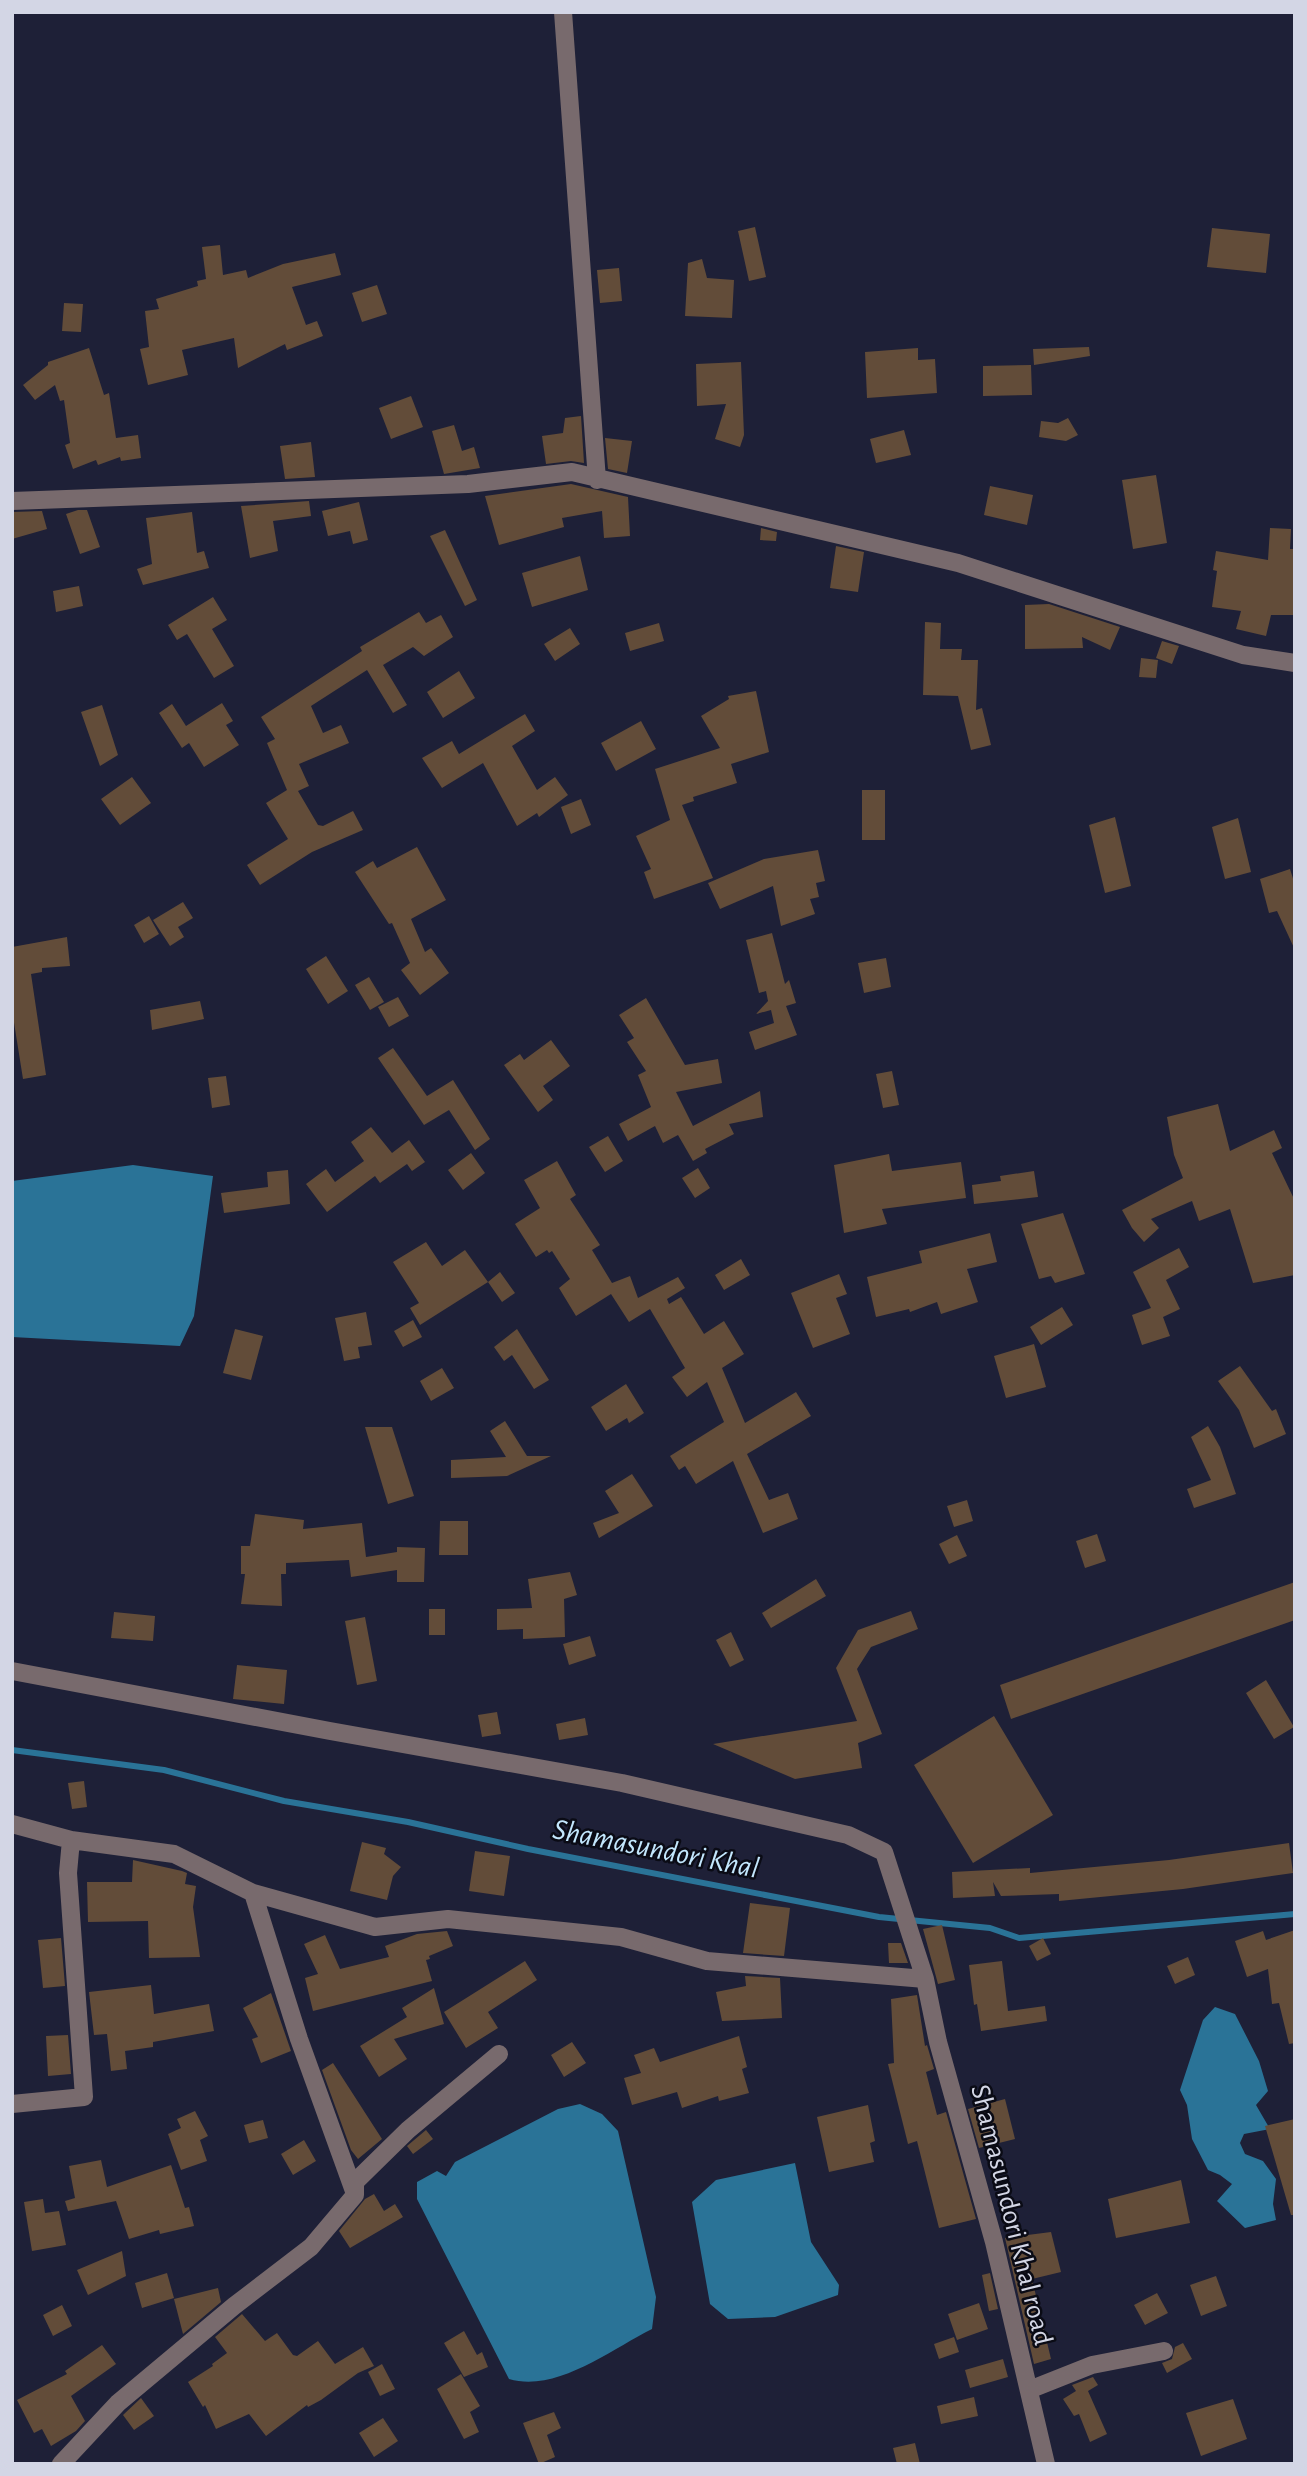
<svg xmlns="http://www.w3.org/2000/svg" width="1307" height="2476" font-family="'Alegreya Sans',sans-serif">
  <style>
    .water { fill: #2a7397 }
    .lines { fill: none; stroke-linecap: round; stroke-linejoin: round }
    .stream { stroke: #2a7397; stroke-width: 6 }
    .building { fill: #624c39 }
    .minor { stroke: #786a6d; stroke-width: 18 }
    .labels { text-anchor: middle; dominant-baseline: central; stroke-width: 5; stroke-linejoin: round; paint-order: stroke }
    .street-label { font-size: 28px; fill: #d3d6e5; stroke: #0a0b15 }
    .water-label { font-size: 30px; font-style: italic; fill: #c3e7fd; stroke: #0a0b15 }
  </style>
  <rect width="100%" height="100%" fill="#1e2037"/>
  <!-- water -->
  <path class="water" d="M 133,1165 L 213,1176 L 194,1316 L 180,1346 L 12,1337 L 12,1181 Z
    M 1215,2007 L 1235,2014 L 1259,2061 L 1268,2091 L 1256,2105 L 1270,2129 L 1244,2134 L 1240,2143 L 1245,2154 L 1263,2161 L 1276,2179 L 1273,2204 L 1276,2220 L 1245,2228 L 1217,2201 L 1232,2184 L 1220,2175 L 1208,2170 L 1192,2139 L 1187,2105 L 1180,2090 L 1203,2020 Z
    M 580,2104 L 602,2114 L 618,2131 L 656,2297 L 652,2329 C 610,2350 556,2393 509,2379 L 417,2199 L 417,2182 L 437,2171 L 446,2176 L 455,2162 L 558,2109 Z
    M 795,2163 L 811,2242 L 839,2285 L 838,2295 L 775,2317 L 728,2319 L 710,2304 L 692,2202 L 716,2180 Z"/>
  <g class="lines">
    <!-- stream -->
    <path class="stream" d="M 12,1750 L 164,1770 L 284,1801 L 408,1822 L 528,1849 L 879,1917 L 990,1928 L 1019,1938 L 1295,1914"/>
  </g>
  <!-- building -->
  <path class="building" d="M 755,227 L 766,277 L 749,281 L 738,231 Z
    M 1212,228 L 1270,234 L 1266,273 L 1207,267 Z
    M 220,245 L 223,275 L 246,270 L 248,278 L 283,264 L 335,253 L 341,275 L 292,287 L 306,325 L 317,321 L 323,336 L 287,350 L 285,344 L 238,368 L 234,338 L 182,350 L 188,375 L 148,385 L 140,349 L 149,347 L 145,311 L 159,309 L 156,299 L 198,286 L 197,281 L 206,279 L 202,247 Z
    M 702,259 L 707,278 L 734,280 L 732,318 L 685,316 L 688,263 Z
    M 619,268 L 622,301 L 600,303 L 597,270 Z
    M 377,285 L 387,314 L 362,322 L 352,293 Z
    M 64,303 L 83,304 L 81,332 L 62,331 Z
    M 1089,347 L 1090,356 L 1034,365 L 1033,349 Z
    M 89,348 L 104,395 L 109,393 L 116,438 L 138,435 L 141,458 L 121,461 L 120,457 L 98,465 L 96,460 L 73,469 L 65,445 L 70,443 L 64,400 L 60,401 L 55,385 L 35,400 L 23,385 L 48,365 L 48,362 Z
    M 918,348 L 918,360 L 935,359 L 937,393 L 867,398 L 865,352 Z
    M 741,362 L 744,435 L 740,447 L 715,439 L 726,404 L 697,406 L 696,364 Z
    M 1031,365 L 1032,395 L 983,396 L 983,366 Z
    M 411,396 L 423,427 L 391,439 L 379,408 Z
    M 581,416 L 584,463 L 571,461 L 546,464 L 542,436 L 563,433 L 565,418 Z
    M 1068,418 L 1078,435 L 1066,441 L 1039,437 L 1041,421 L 1058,423 Z
    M 454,425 L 462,451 L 474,447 L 480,468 L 444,474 L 432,431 Z
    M 904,430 L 911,455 L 876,463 L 870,439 Z
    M 605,438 L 632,441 L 627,473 L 608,469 Z
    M 311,442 L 315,477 L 285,479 L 280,446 Z
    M 1156,475 L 1167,543 L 1133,549 L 1122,480 Z
    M 571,484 L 628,497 L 630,536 L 604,538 L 602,511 L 562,518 L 564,527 L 499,545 L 485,496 Z
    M 990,486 L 1033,495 L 1027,525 L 984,515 Z
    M 309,501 L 311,516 L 273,521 L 278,551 L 250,558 L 241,506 Z
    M 359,502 L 368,540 L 353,544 L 350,531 L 328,536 L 322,511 Z
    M 78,510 L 87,510 L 100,547 L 80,554 L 66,514 Z
    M 42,511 L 47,529 L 12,539 L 12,512 Z
    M 192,512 L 197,553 L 204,551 L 209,568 L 143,585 L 137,569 L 152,564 L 146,518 Z
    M 761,528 L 777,532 L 776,541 L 760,540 Z
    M 1270,528 L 1291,529 L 1290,549 L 1295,549 L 1295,615 L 1271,615 L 1266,636 L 1236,629 L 1241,611 L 1212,607 L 1217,571 L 1213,570 L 1216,551 L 1268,560 Z
    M 445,530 L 477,600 L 465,606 L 430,536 Z
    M 836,546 L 864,552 L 858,592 L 830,588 Z
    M 580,556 L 588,590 L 532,607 L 522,573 Z
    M 79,586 L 83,606 L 56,612 L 53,591 Z
    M 213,597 L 227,620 L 212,629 L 234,666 L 214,678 L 187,634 L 177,640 L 168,625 Z
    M 1049,604 L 1120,627 L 1110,650 L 1082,637 L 1083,648 L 1025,649 L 1025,605 Z
    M 419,612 L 426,623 L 441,615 L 453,637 L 424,656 L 413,647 L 383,665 L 407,705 L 393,713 L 367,670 L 311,706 L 323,733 L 341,725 L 349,743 L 299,764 L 309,786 L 298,791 L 318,825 L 323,826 L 353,811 L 363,830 L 312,852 L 260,885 L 247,865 L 288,839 L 266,803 L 287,790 L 267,743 L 275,739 L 261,717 L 362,651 L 360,647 Z
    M 925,622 L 941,623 L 940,649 L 962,649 L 961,660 L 978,660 L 976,710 L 982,708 L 991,745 L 971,750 L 958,696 L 923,695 Z
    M 659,623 L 664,641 L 630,651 L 625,633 Z
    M 570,628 L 580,644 L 555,661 L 544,644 Z
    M 1162,641 L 1179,646 L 1172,664 L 1156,658 Z
    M 1141,658 L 1158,660 L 1156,678 L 1139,677 Z
    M 459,671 L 475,698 L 443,718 L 427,692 Z
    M 756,691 L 769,752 L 731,764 L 737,783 L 693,797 L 694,801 L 682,805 L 713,878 L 654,899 L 644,872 L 651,869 L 636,836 L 670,820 L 655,769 L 720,748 L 701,716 L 729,699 L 728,696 Z
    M 222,703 L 233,721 L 226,725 L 239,745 L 204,767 L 189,743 L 182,748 L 159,713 L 172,704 L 186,726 Z
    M 102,705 L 118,755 L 100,766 L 81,712 Z
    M 525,714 L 535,731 L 512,746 L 537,790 L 555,777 L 568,795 L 539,817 L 537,813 L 517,826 L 483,763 L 442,788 L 422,758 L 452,741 L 459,754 Z
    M 641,721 L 656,749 L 616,771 L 601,743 Z
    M 132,777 L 151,803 L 120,825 L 101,799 Z
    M 862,790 L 885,790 L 885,840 L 862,840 Z
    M 581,799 L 591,825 L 571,834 L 561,807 Z
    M 1115,817 L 1131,886 L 1105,893 L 1089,825 Z
    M 1238,818 L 1251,872 L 1225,879 L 1212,827 Z
    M 417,847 L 446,900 L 411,919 L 425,952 L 431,948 L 449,973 L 420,995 L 401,970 L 410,963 L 392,923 L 389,924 L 355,872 L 373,861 L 377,868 Z
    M 818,850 L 825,881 L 816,883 L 819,897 L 810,899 L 815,914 L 781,926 L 773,886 L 720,909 L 708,883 L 764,859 Z
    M 1290,869 L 1295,885 L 1295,950 L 1277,911 L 1269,913 L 1260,879 Z
    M 183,902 L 193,918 L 178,927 L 184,937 L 170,946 L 153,920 Z
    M 149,916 L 159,934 L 144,943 L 134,925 Z
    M 772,933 L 785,984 L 789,980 L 796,1003 L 786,1006 L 797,1035 L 755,1050 L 749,1032 L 774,1023 L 771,1010 L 756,1014 L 768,1001 L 766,991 L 759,993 L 746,940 Z
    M 67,937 L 70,966 L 42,968 L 42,972 L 31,974 L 46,1075 L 23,1079 L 12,1010 L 12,947 Z
    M 326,956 L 348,991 L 328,1004 L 306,969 Z
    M 886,958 L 891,987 L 864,993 L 858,963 Z
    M 369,977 L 384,1002 L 370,1010 L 355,985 Z
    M 398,997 L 409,1016 L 389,1027 L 378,1007 Z
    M 646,998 L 685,1065 L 718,1059 L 722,1083 L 676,1092 L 693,1126 L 760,1091 L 763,1117 L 729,1124 L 734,1134 L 705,1149 L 707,1153 L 693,1161 L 678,1135 L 663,1143 L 655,1126 L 628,1141 L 619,1124 L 651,1107 L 638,1075 L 646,1071 L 627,1042 L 634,1038 L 619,1015 Z
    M 200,1001 L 204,1019 L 152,1030 L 150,1010 Z
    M 551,1040 L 570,1066 L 543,1086 L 553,1100 L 538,1112 L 504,1065 L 520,1054 L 524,1060 Z
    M 393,1048 L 427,1096 L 453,1080 L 490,1139 L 475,1150 L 449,1110 L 424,1125 L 378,1058 Z
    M 892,1071 L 899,1105 L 883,1108 L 876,1074 Z
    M 226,1076 L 230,1105 L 212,1108 L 208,1078 Z
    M 1218,1104 L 1230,1151 L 1274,1130 L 1282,1148 L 1272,1153 L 1295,1201 L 1295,1275 L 1253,1283 L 1230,1209 L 1199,1221 L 1192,1201 L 1151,1219 L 1159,1228 L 1144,1242 L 1132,1228 L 1122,1210 L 1183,1178 L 1174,1155 L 1167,1117 Z
    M 371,1127 L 392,1153 L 409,1140 L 425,1162 L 412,1171 L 407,1164 L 380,1183 L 375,1176 L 327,1212 L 306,1184 L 326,1169 L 335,1182 L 364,1161 L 351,1142 Z
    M 608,1136 L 623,1161 L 605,1172 L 589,1147 Z
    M 471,1153 L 485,1173 L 463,1190 L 448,1170 Z
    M 889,1154 L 892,1171 L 961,1162 L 966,1198 L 882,1209 L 887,1224 L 844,1233 L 834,1165 Z
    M 557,1161 L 576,1195 L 570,1199 L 600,1245 L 592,1250 L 612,1283 L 630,1276 L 638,1298 L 678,1277 L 685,1288 L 667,1299 L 669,1304 L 681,1297 L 704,1334 L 724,1321 L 744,1354 L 722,1368 L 745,1423 L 796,1392 L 811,1416 L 747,1454 L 769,1500 L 788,1493 L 798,1519 L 763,1533 L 733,1461 L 696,1484 L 685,1466 L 679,1470 L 670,1456 L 724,1422 L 707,1382 L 687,1397 L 672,1377 L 685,1368 L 650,1309 L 629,1322 L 611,1294 L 576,1316 L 559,1288 L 570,1279 L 552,1251 L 549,1253 L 547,1250 L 536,1257 L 515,1224 L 540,1208 L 524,1180 Z
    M 698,1168 L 710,1188 L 695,1198 L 682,1178 Z
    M 288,1170 L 290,1204 L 224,1213 L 221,1193 L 268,1187 L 267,1172 Z
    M 1034,1171 L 1038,1197 L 974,1204 L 972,1185 L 1001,1181 L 1000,1176 Z
    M 1063,1213 L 1085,1274 L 1055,1283 L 1051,1276 L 1039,1279 L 1021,1224 Z
    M 990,1233 L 997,1262 L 967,1269 L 978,1302 L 941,1314 L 937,1302 L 910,1312 L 909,1309 L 876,1317 L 867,1277 L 922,1263 L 919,1251 Z
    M 426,1242 L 442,1266 L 465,1250 L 488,1282 L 420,1325 L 410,1308 L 419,1303 L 393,1262 Z
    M 1179,1248 L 1189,1267 L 1166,1280 L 1180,1309 L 1163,1317 L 1170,1336 L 1142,1345 L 1132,1315 L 1151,1308 L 1133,1272 Z
    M 741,1259 L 750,1275 L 724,1290 L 715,1275 Z
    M 500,1272 L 515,1293 L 502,1302 L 488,1282 Z
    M 839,1274 L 847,1294 L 836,1298 L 850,1334 L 813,1348 L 791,1293 Z
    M 1062,1307 L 1073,1325 L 1041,1345 L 1030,1327 Z
    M 366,1312 L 372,1345 L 358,1347 L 360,1358 L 344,1361 L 335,1318 Z
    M 413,1320 L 422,1337 L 403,1347 L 394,1331 Z
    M 235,1329 L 263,1336 L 251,1380 L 223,1373 Z
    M 517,1329 L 549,1380 L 534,1389 L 512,1355 L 504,1361 L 494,1347 Z
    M 1034,1344 L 1046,1387 L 1006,1398 L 994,1356 Z
    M 1240,1366 L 1272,1411 L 1276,1409 L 1286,1434 L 1254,1448 L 1239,1410 L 1218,1381 Z
    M 442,1368 L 454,1388 L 431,1401 L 420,1381 Z
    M 626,1384 L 644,1413 L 629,1423 L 627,1418 L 606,1431 L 591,1407 Z
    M 505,1421 L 527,1456 L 551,1456 L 507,1476 L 451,1478 L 451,1460 L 506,1457 L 490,1431 Z
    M 1208,1426 L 1220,1447 L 1236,1494 L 1194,1508 L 1187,1489 L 1211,1480 L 1191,1437 Z
    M 365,1427 L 392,1427 L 414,1496 L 388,1504 Z
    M 632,1474 L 653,1506 L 599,1538 L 593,1523 L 619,1513 L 605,1491 Z
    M 967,1500 L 973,1521 L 954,1527 L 947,1506 Z
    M 255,1514 L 304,1520 L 303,1529 L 362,1523 L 366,1557 L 397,1552 L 397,1547 L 425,1548 L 424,1582 L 397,1582 L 397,1570 L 351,1577 L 349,1560 L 286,1563 L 286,1574 L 281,1574 L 282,1606 L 241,1604 L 245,1574 L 241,1574 L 241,1546 L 250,1546 Z
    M 440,1521 L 468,1521 L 468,1555 L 439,1555 Z
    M 1097,1534 L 1106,1561 L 1085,1568 L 1076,1541 Z
    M 957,1535 L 967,1556 L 949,1564 L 939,1544 Z
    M 570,1572 L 577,1595 L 564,1599 L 565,1637 L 523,1639 L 523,1629 L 497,1630 L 497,1609 L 532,1608 L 528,1579 Z
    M 816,1579 L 826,1596 L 771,1628 L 762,1613 Z
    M 1295,1582 L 1295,1620 L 1011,1719 L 1000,1685 Z
    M 429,1609 L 445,1609 L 445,1635 L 429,1635 Z
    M 911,1611 L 918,1629 L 871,1647 L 857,1669 L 882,1734 L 858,1743 L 862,1768 L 795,1779 L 713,1744 L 857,1721 L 836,1668 L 858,1630 Z
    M 114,1612 L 155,1616 L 153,1641 L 111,1638 Z
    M 365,1617 L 377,1681 L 357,1685 L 345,1621 Z
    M 731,1632 L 744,1660 L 730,1667 L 716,1640 Z
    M 590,1636 L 596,1656 L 569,1665 L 563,1644 Z
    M 237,1665 L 287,1670 L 284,1704 L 233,1699 Z
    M 1266,1680 L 1294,1727 L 1274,1739 L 1246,1693 Z
    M 497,1712 L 501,1734 L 482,1737 L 478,1715 Z
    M 994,1716 L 1053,1815 L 973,1863 L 914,1765 Z
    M 585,1718 L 588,1735 L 559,1740 L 556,1724 Z
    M 84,1781 L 87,1807 L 72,1809 L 68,1783 Z
    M 362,1842 L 386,1848 L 384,1854 L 401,1867 L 393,1876 L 387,1900 L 350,1891 Z
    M 1289,1843 L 1293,1873 L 1183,1889 L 1059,1901 L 1059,1894 L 1001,1896 L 993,1882 L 995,1896 L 953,1898 L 952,1872 L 1030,1868 L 1030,1873 L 1169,1860 Z
    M 475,1851 L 510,1856 L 504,1896 L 469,1891 Z
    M 133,1860 L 182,1871 L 187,1873 L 185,1884 L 196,1886 L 193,1907 L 200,1957 L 149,1958 L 148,1921 L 88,1922 L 87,1882 L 132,1882 Z
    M 750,1903 L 790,1908 L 784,1956 L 743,1953 Z
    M 942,1925 L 955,1980 L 938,1984 L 923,1929 Z
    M 1295,1930 L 1295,2043 L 1289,2044 L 1279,2003 L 1272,2004 L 1268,1969 L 1247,1977 L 1235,1941 L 1263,1931 L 1266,1940 Z
    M 447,1931 L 453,1946 L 429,1956 L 430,1959 L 426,1960 L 432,1981 L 313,2011 L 305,1978 L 318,1974 L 304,1944 L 325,1935 L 340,1969 L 389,1957 L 385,1946 L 417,1934 Z
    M 61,1938 L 65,1986 L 43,1988 L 38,1940 Z
    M 1043,1938 L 1051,1954 L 1037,1961 L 1029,1946 Z
    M 888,1943 L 901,1943 L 908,1963 L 889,1963 Z
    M 1188,1957 L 1195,1975 L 1175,1984 L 1167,1966 Z
    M 525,1961 L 537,1980 L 488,2012 L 498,2028 L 466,2048 L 444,2012 Z
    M 1002,1961 L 1008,2011 L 1045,2006 L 1047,2021 L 981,2031 L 977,2004 L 974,2005 L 969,1965 Z
    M 745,1976 L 780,1978 L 782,2018 L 722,2021 L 716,1992 L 746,1986 Z
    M 151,1985 L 154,2014 L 209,2004 L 214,2031 L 153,2042 L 153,2047 L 125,2051 L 127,2069 L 111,2071 L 107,2034 L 94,2035 L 89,1992 Z
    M 434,1988 L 444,2024 L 394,2039 L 407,2059 L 379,2077 L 360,2046 L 407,2017 L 402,2008 Z
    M 271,1993 L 291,2051 L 261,2063 L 252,2039 L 258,2037 L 243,2008 Z
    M 917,1995 L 925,2046 L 927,2045 L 934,2069 L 926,2072 L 937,2115 L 946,2112 L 976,2219 L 939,2228 L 917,2141 L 908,2144 L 888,2064 L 894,2063 L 891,1999 Z
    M 68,2035 L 71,2074 L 48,2076 L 46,2036 Z
    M 739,2036 L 747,2067 L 742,2069 L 749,2093 L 719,2101 L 718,2096 L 682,2108 L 677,2092 L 632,2105 L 624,2078 L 641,2073 L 634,2055 L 654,2048 L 660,2062 Z
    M 572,2042 L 586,2063 L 564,2077 L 551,2055 Z
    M 333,2063 L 382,2139 L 358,2159 L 351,2150 L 322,2070 Z
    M 1005,2099 L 1015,2139 L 979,2148 L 968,2109 Z
    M 868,2105 L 875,2141 L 870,2143 L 874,2162 L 829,2172 L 817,2117 Z
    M 195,2111 L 208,2136 L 200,2140 L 207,2161 L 181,2170 L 168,2134 L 181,2128 L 177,2119 Z
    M 1295,2119 L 1295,2215 L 1291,2215 L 1265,2126 Z
    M 263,2120 L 268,2138 L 249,2143 L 244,2125 Z
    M 426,2130 L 433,2139 L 413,2154 L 407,2146 Z
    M 304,2140 L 316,2161 L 293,2175 L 281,2154 Z
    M 101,2160 L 107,2187 L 171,2165 L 185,2208 L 189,2207 L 194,2226 L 160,2234 L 159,2230 L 129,2239 L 116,2201 L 68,2211 L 65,2201 L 75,2198 L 69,2166 Z
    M 1181,2180 L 1190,2223 L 1116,2238 L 1108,2199 Z
    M 374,2194 L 384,2211 L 395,2204 L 403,2217 L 350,2248 L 339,2231 L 365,2199 Z
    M 43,2199 L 45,2213 L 59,2211 L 66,2245 L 32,2251 L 24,2202 Z
    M 1051,2232 L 1061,2272 L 1032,2279 L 1051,2359 L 1034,2364 L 1005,2238 Z
    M 122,2251 L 126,2276 L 88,2295 L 77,2270 Z
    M 167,2273 L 174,2298 L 142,2308 L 135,2283 Z
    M 990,2273 L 998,2309 L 989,2311 L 982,2275 Z
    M 1216,2276 L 1227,2306 L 1201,2316 L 1190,2285 Z
    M 218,2288 L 221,2302 L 183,2334 L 174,2299 Z
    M 1157,2293 L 1168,2313 L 1145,2325 L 1134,2305 Z
    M 979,2303 L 988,2329 L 957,2340 L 948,2314 Z
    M 62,2305 L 72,2326 L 53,2336 L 43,2315 Z
    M 242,2314 L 265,2341 L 277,2333 L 293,2355 L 297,2356 L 318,2341 L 335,2364 L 363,2347 L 374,2366 L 358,2373 L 321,2400 L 308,2407 L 307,2405 L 266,2436 L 249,2414 L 216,2429 L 205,2405 L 203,2407 L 188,2382 L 213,2366 L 212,2364 L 227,2353 L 215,2337 Z
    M 464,2331 L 477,2355 L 482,2352 L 488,2367 L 464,2377 L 444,2343 Z
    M 954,2337 L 959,2352 L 939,2359 L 934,2344 Z
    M 1183,2343 L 1192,2359 L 1167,2373 L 1162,2363 L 1172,2359 L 1175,2347 Z
    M 102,2345 L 116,2364 L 71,2396 L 85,2421 L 76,2431 L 51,2446 L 42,2429 L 34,2433 L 17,2400 L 67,2374 L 65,2371 Z
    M 1003,2359 L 1008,2377 L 970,2388 L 965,2370 Z
    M 382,2364 L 395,2389 L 380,2396 L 368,2372 Z
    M 461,2374 L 480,2406 L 470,2412 L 479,2432 L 464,2439 L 437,2389 Z
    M 1093,2377 L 1098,2385 L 1088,2391 L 1107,2434 L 1090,2442 L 1079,2414 L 1074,2416 L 1063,2399 L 1076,2391 L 1072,2385 Z
    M 974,2397 L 978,2416 L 941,2424 L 937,2406 Z
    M 141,2398 L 154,2416 L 134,2430 L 123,2415 Z
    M 1233,2399 L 1247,2439 L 1201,2456 L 1186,2413 Z
    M 554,2412 L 561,2428 L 547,2435 L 555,2457 L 539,2464 L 523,2423 Z
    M 383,2418 L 398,2441 L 374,2457 L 359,2433 Z
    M 915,2443 L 920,2464 L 897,2464 L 893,2448 Z"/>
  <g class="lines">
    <!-- minor -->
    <path class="minor" d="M 563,12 L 597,480
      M 12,501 L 468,484 L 572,472 L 958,563 L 1243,655 L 1295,663
      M 12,1671 L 330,1731 L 622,1783 L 848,1835 L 884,1852 L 925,1979 L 707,1961 L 621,1937 L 448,1919 L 375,1927 L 253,1893 L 174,1854 L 71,1840 L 12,1824
      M 253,1893 L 299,2039 L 355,2194
      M 925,1979 L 938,2042 L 994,2242 L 1046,2464
      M 12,2104 L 84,2097 L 68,1873 L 71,1840
      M 1029,2390 L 1092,2365 L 1164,2351
      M 61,2464 L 118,2403 L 234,2306 L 311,2247 L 355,2195 L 355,2182 L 408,2130 L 499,2054"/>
  </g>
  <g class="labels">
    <!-- street labels -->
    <g class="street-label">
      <text transform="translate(1011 2215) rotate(76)">Shamasundori Khal road</text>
    </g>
    <!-- water labels -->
    <g class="water-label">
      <text transform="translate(656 1849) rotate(11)">Shamasundori Khal</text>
    </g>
  </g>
  <!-- border -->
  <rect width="1307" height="2476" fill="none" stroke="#d3d6e5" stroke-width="28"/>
</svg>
